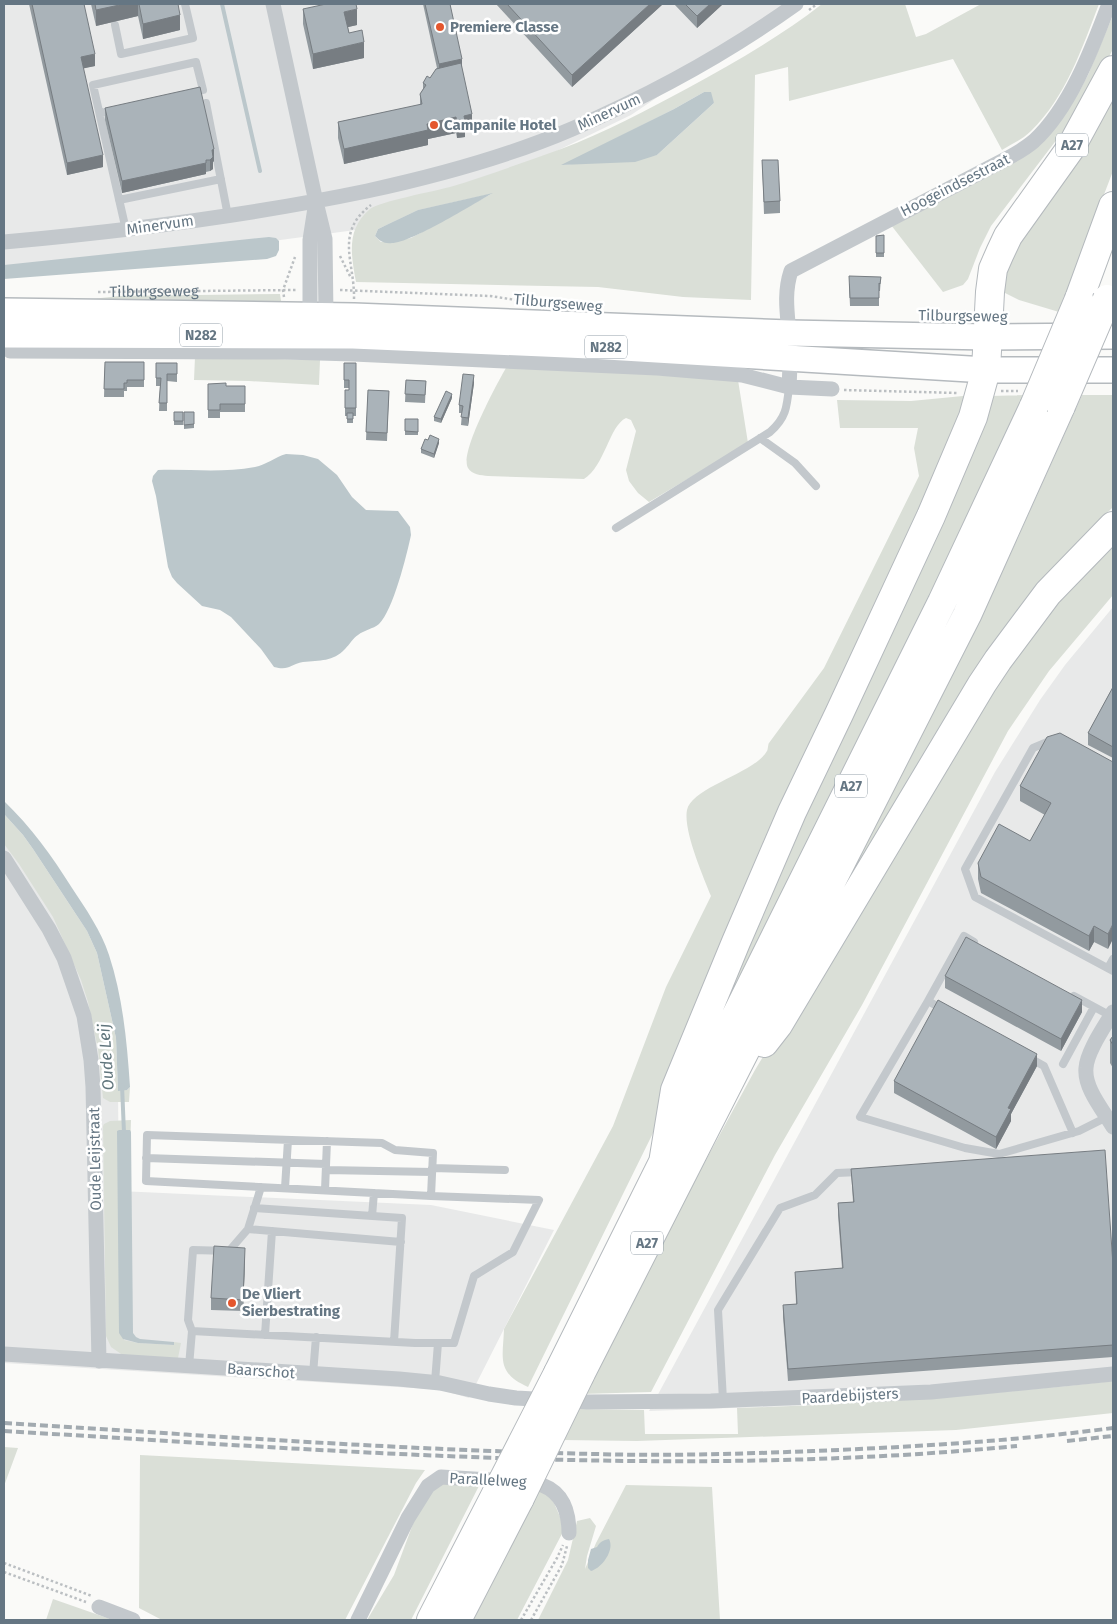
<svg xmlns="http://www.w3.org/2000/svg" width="1117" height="1624" font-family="'Fira Sans',sans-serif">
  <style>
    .built { fill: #e8e9e9 }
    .green { fill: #dadfd7; fill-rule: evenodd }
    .water { fill: #bbc7cb }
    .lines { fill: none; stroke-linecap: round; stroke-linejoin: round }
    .stream { stroke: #bbc7cb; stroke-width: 4 }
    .primary-casing { stroke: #b5babe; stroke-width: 28 }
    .motorway-casing { stroke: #b4b9bd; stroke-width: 30 }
    .path { stroke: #bbbfc2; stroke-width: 2.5; stroke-dasharray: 2.5 2.5; stroke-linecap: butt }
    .service { stroke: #c3c8cc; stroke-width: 8 }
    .minor { stroke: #c3c8cc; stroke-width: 15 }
    .primary { stroke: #fff; stroke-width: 25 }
    .motorway { stroke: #fff; stroke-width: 28 }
    .rail { stroke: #a2aab0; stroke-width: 4; stroke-dasharray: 8 4; stroke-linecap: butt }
    .motorway-bridge-casing { stroke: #b4b9bd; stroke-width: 30; stroke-linecap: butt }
    .motorway-bridge { stroke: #fff; stroke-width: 28 }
    .wall { fill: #929a9f }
    .shaded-wall { fill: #777d82 }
    .building { fill: #aab3b9; stroke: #777d82 }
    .poi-dot { fill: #e4572e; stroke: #fff; stroke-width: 2 }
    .labels { text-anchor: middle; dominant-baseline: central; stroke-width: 5; stroke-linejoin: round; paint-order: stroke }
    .shield { fill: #fff; stroke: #939fa8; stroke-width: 1 }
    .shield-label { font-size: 14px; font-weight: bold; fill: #657683 }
    .poi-label { font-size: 15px; font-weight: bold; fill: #657683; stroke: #fff; text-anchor: start }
    .street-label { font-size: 15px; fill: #657683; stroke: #fff }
    .water-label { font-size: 16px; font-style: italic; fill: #60757c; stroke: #fff }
  </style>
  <rect width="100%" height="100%" fill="#fafaf8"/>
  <!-- built -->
  <path class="built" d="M 4,4 L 796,4 L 631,115 L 408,223 L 4,277 Z
    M 1113,607 L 1113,1381 L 1024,1391 L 844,1404 L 649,1411 L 995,772 L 1040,700 L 1065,665 Z
    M 4,814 L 87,931 L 118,1091 L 119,1191 L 431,1205 L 554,1230 L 469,1398 L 445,1391 L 430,1389 L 4,1363 Z"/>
  <!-- green -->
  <path class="green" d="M 822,4 L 905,4 L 916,37 L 926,34 L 981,4 L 1099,4 C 1082,48 1066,97 1031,131 C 1023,139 1012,144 1002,150 L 953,59 L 789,101 L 788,67 L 755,75 L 751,300 L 683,297 L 598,287 L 356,282 C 351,255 346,229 370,209 C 378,202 435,191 450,187 C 487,176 524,162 561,149 C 604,133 647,110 688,88 C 734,63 781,36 822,4 ZM 704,92 L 714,103 L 657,155 L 563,165 L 674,109 ZM 491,194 L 411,238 L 381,242 L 375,236 L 378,229 L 418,210 Z
    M 1113,15 L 1113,49 L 1095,84 L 1064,130 L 991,226 L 980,248 L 968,279 L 963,285 L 943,292 L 891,225 L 975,181 L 1067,108 L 1080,90 L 1088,75 Z
    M 1113,81 L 1113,171 L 1059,312 L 1019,300 L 1003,292 L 998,275 Z
    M 280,294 L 282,307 L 34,305 L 120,296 Z
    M 195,357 L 320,360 L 319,385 L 249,381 L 194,380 Z
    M 507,366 L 738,380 L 748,443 L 649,502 L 638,493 L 629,481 L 626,470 L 636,431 L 631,420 L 626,418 C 609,426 605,466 584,479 L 488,476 C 481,475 472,475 468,468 C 459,453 498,382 507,366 Z
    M 1025,395 L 1006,439 L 809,843 L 733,988 L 725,987 L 991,396 Z
    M 1082,395 L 1113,395 L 1113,507 L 1096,524 L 779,1005 L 1009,557 Z
    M 963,396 L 965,415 L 682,1058 L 653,1133 L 528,1387 C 496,1373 503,1358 504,1329 L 613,1126 L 666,987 L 711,896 C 703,876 683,830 687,810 C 692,787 755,773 767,751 C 768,750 768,744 769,743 L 824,668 L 919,476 L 914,448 L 918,428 L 840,428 L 837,400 L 911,401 Z
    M 1113,541 L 1113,595 L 1049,671 L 1008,731 L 862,1005 L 775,1155 L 651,1392 L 581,1394 L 659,1246 L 755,1070 L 804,989 L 1032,629 Z
    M 4,814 L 23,835 L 33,849 L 87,931 L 97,953 L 116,1038 L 118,1090 L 127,1090 L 130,1087 L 129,1102 L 110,1102 L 103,1098 L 98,1049 L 88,1002 L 81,980 L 53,917 L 19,864 L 4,844 Z
    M 131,1120 L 124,1340 L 138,1343 L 174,1345 L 174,1342 L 181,1343 L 178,1358 L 124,1356 L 111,1347 L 106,1336 L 103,1126 L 104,1124 L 110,1121 Z
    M 1113,1381 L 1113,1413 L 956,1430 L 637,1441 L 562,1440 L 574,1409 L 644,1410 L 645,1434 L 738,1434 L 737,1408 C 863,1404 988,1395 1113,1381 Z
    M 4,1447 L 18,1448 L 4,1486 Z
    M 140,1455 L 425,1470 L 416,1483 L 345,1620 L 162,1620 L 139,1608 Z
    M 435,1479 L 482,1480 L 411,1620 L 367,1620 L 394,1575 L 417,1513 Z
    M 541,1484 L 554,1503 L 565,1528 L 517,1620 L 468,1620 Z
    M 626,1485 L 712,1487 L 720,1620 L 538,1620 L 568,1560 L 577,1521 L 590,1518 L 596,1526 L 587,1556 L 585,1569 L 596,1543 Z
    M 53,1599 L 113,1620 L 46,1620 Z"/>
  <!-- water -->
  <path class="water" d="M 704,92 L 711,92 L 714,103 L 657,155 L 635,162 L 561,165 L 674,109 Z
    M 493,193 C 473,204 411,243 392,243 C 384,244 380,241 375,236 L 378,229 L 418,210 Z
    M 269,237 L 276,238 L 279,241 L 279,250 L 276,256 L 267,259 L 4,279 L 4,265 Z
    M 286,454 L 303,455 L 318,459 L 337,475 L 352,497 L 366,510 L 398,511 L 410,527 L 411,535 C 407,554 393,611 379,624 C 373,629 364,630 358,635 C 353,638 350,644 345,649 C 333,662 320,660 303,662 C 290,664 290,671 274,667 L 261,649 L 231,617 L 220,610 L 202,606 L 177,583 L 172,577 L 168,567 L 156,496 L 152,481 L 153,476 L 158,470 C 190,469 223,473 255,467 C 266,465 275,457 286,454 Z
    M 4,801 C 31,827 52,856 72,888 C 86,909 101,931 109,955 C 123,998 127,1042 130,1087 L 127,1090 L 118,1091 L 116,1038 L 97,953 L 87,931 L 33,849 L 23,835 L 4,814 Z
    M 119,1130 L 130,1130 L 131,1132 L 133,1333 L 136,1337 L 140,1339 L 174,1342 L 174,1345 L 138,1343 L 123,1339 L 119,1333 L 117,1131 Z
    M 609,1539 C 615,1550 602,1568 591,1571 L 588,1568 L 588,1560 L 591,1549 L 597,1547 C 600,1542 603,1540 609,1539 Z"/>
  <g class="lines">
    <!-- stream -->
    <path class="stream" d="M 222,4 L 260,171
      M 122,1085 L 124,1133"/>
    <defs>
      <path id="primary" d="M 4,311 L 354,316 L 789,333 L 988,337 L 1113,336
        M 4,335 L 353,336 L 590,346 L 986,370 L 1113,370"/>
      <path id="motorway" d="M 1079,299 L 1113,206
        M 764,1043 L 778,1025 L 982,684 L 998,660 L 1048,593 L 1113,526
        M 663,1163 L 675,1090 L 736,942 L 792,812 L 839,714 L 931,516 L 973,417 L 986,370 L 990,292 L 993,269 L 1000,253 L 1008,236 L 1070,149 L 1113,70
        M 558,1373 L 942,602 L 1034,406
        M 580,1375 L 967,615 L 1061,406
        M 431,1620 L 497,1492
        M 457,1620 L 520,1498"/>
    </defs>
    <!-- primary casing -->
    <use href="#primary" class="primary-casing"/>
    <!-- motorway casing -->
    <use href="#motorway" class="motorway-casing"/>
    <!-- path -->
    <g class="path">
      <path d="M 809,10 L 817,4"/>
      <path d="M 340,256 L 351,278"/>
      <path d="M 340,290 L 490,296 L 536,303"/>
      <path id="s1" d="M 98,292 L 297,290"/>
      <path d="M 284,297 L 283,290 L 295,257"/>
      <path d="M 354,299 C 355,262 334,233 371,205"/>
      <path d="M 924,315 L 969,316"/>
      <path d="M 844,390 L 958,393"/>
      <path d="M 1001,391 L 1018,391"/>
      <path d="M 4,1563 L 92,1596"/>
      <path d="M 4,1572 L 86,1602"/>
      <path d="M 521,1620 L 557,1558 L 563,1545"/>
      <path d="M 531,1620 L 562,1565 L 567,1546"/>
    </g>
    <!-- service -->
    <path class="service" d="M 115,25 L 121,54 L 193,38 L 185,4
      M 206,103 L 228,216
      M 100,113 L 113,111
      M 119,200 L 221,179
      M 126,230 L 93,85 L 196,62 L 203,90 L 192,93
      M 760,438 L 795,463 L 816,486
      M 616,528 L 770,432 C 786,418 787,407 789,387
      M 1052,740 L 1033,748 L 965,869 L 975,897 L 1113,971
      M 1108,968 L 1113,959
      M 1074,996 L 1111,1016
      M 928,1001 L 964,936 L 974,942
      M 944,1010 L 928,1001 L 860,1117 L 965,1148 L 999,1154 L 1079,1131 L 1107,1117
      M 1028,1057 L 1044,1066 L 1073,1133
      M 1063,1064 L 1094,1007
      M 147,1135 L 382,1143 L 395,1150 L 433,1153 L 431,1196 L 146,1181 Z
      M 146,1158 L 326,1164
      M 432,1168 L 505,1170
      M 326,1170 L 432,1172
      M 285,1188 L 288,1140
      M 325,1190 L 327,1141
      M 254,1208 L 402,1218 L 394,1342
      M 372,1216 L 374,1193
      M 248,1229 L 401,1242
      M 192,1331 L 415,1343 L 454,1343 L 474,1276 L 513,1252 L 539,1200 L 431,1196
      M 265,1335 L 272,1231
      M 189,1366 L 192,1331 L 188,1320 L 193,1250 L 229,1251 L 248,1229 L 261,1187
      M 313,1374 L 316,1337
      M 435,1382 L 438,1343
      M 723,1400 L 718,1310 L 780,1208 L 815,1195 L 837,1173 L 859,1172"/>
    <!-- minor -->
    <path class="minor" d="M 273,4 L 316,202 L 325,239 L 326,316 L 323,323
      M 4,242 C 126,231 247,216 367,191 C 436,176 507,157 572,129 C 651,95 726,54 796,4
      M 312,322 L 310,315 L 310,240 L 315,208
      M 10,351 L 285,352 L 353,354 L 657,368 L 742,375 L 789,387 L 832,389
      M 789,387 C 790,369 791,351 789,333 C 787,311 784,292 791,271 L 1008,158 C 1017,153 1026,148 1034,141 C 1070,108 1092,49 1109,4
      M 4,858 L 49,929 L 64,958 L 84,1016 L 91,1060 L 93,1087 L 99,1361
      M 1113,1012 C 1105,1026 1087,1051 1086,1068 C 1084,1088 1103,1110 1113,1127
      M 4,1354 L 399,1379 L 440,1383 L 489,1394 L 516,1398 L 587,1402 L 711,1401 L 931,1392 L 1113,1374
      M 99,1607 L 133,1620
      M 358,1620 L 408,1518 L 428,1486 L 441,1477 L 536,1483 C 560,1489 569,1508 569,1533"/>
    <!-- primary -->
    <use href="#primary" class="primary"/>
    <!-- motorway -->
    <use href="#motorway" class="motorway"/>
    <!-- rail -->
    <path class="rail" d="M 4,1423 C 201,1435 398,1450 595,1454 C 667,1456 740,1454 813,1451 C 913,1447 1014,1441 1113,1428
      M 4,1431 C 342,1451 678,1479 1017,1446
      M 1067,1441 L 1113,1436"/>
    <defs>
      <path id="motorway-bridge" d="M 1034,406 L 1079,299
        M 1061,406 L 1107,299
        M 497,1492 L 558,1373
        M 520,1498 L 580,1375"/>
    </defs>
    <!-- motorway-bridge casing -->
    <use href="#motorway-bridge" class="motorway-bridge-casing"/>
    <!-- motorway-bridge -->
    <use href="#motorway-bridge" class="motorway-bridge"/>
  </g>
  <!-- wall -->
  <path class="wall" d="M 29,4 L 84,4 L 95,66 L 83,68 L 103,167 L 67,175 Z
    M 91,4 L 178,4 L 180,30 L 143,39 L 138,16 L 96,26 Z
    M 423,4 L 450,4 L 462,69 L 472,129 L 465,131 L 465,137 L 457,138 L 456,133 L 428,139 L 428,145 L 344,164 L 338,138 L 338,122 L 420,105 L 420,94 L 423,89 L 423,83 L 430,78 L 437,68 Z
    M 496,4 L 663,4 L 572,87 Z
    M 674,4 L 723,4 L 697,28 Z
    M 303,9 L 357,25 L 348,27 L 349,33 L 364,58 L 313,69 L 303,24 Z
    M 105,108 L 214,161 L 213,162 L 213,169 L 210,171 L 206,172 L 206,174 L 122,193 L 105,120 Z
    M 762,160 L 780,201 L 780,213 L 764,214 Z
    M 884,235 L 884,257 L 876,257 L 876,236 Z
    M 881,277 L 880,291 L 879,291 L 879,306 L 850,306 L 849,284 Z
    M 105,362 L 144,362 L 144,387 L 127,387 L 127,391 L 124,391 L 124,397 L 104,397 Z
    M 156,363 L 177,363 L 177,382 L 167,381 L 167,411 L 159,411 L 160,386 L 156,386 Z
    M 344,363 L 356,363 L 356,416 L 353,416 L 353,423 L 347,423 L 347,416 L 345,416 L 345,390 L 349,390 L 349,388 L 344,388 Z
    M 406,380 L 426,381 L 425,403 L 405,402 Z
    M 474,383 L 468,426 L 461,425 L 462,413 L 459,413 L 459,405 Z
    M 208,384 L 226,386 L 245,386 L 245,412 L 220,412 L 220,418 L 208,418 Z
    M 368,390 L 389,391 L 387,441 L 366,440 Z
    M 452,398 L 441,423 L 434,421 L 434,417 Z
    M 174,412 L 183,412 L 183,425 L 174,425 Z
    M 184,412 L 194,412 L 194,428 L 184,429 Z
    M 405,419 L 418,419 L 418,435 L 405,435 Z
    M 428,440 L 439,443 L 434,458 L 421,453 L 421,449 Z
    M 1113,687 L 1113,758 L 1088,745 L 1088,733 Z
    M 1113,762 L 1108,949 L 1094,942 L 1089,951 L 981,893 L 978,879 L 978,863 L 1030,841 L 1045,815 L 1020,801 L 1020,786 Z
    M 945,976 L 1082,1012 L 1061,1051 L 945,988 Z
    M 1113,1036 L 1113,1068 L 1110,1063 L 1110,1040 Z
    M 1037,1066 L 1011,1114 L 1011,1121 L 996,1149 L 894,1093 L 894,1081 Z
    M 851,1169 L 1113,1265 L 1113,1357 L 788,1381 L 783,1317 L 783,1305 L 796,1304 L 795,1272 L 842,1268 L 838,1215 L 838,1203 L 853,1202 Z
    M 245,1260 L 243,1311 L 211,1310 L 211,1298 Z"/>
  <!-- shaded-wall -->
  <path class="shaded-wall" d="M 124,4 L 138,4 L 138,16 L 96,26 L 96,10 Z
    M 650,4 L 663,4 L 572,87 L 572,75 Z
    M 710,4 L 723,4 L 697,28 L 697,16 Z
    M 357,9 L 357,25 L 344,28 L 344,12 Z
    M 180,15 L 180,30 L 143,39 L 143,24 Z
    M 364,42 L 364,58 L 313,69 L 313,54 Z
    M 95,54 L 95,66 L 81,69 L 81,57 Z
    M 462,59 L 462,71 L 439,76 L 439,64 Z
    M 472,114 L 472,129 L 465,131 L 465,137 L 457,138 L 457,123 L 464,116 Z
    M 456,117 L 456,133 L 428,139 L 428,145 L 344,164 L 344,149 L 427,124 Z
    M 214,149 L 214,161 L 213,162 L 213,169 L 210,171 L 210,160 L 212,150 Z
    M 103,155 L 103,167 L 67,175 L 67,163 Z
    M 206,163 L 206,174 L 122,193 L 122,181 Z
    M 474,375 L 474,383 L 468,426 L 468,418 Z
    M 452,394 L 452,398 L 441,423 L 441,419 Z
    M 439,439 L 439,443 L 434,458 L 434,454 Z
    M 1113,924 L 1113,939 L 1108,949 L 1108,934 Z
    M 1094,926 L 1094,942 L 1089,951 L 1089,936 Z
    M 1082,1000 L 1082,1012 L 1061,1051 L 1061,1039 Z
    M 1037,1054 L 1037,1066 L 1011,1114 L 1011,1121 L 996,1149 L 996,1137 L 1008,1108 Z
    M 245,1248 L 245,1260 L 243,1311 L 243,1300 Z"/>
  <!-- building -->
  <path class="building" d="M 32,4 L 84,4 L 95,54 L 81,57 L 103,155 L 67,163 Z
    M 95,4 L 124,4 L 96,10 Z
    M 139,4 L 178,4 L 180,15 L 143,24 Z
    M 326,4 L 356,4 L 357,9 L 344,12 L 349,33 L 362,30 L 364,42 L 313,54 L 303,9 Z
    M 425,4 L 450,4 L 462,59 L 439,64 Z
    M 507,4 L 650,4 L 572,75 Z
    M 685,4 L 710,4 L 697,16 Z
    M 461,63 L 472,114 L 464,116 L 465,121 L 457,123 L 456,117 L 427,124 L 428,130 L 344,149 L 338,122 L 422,104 L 420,94 L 426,85 L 423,83 L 427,76 L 430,78 L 436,69 Z
    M 200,87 L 214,149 L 212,150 L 213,157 L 210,160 L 206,160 L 206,163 L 122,181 L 105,108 Z
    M 762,160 L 778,160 L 780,201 L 764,202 Z
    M 884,235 L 884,253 L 876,253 L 876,236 Z
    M 849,276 L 881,277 L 880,284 L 879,283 L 879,298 L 850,298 Z
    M 105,362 L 144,362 L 144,380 L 127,380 L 127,383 L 124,383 L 124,389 L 104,389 Z
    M 156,363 L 177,363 L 177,374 L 167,374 L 167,403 L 159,403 L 161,378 L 156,378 Z
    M 344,363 L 356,363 L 356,408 L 345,408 L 345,390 L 349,390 L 349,380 L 344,380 Z
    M 463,374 L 474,375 L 468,418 L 461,417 L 463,406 L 459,405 Z
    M 406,380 L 426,381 L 425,395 L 405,394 Z
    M 226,383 L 226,386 L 245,386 L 245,404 L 220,404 L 220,410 L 208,410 L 208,384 Z
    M 368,390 L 389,391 L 387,433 L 366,432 Z
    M 446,391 L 452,394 L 441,419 L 434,417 Z
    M 174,412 L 183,412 L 183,421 L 174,421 Z
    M 184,412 L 194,412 L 194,424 L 184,425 Z
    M 347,413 L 353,413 L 353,419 L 347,419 Z
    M 405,419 L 418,419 L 418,432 L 405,431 Z
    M 430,435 L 439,439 L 434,454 L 421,449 L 425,439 L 428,440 Z
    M 1113,687 L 1113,747 L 1088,733 Z
    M 1060,733 L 1113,762 L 1113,924 L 1108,934 L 1094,926 L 1089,936 L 981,877 L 978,863 L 999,824 L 1030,841 L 1051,803 L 1020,786 L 1047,737 Z
    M 966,937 L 1082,1000 L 1061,1039 L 945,976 Z
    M 938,1000 L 1037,1054 L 1008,1108 L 1011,1109 L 996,1137 L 894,1081 Z
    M 1113,1036 L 1113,1045 L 1110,1040 Z
    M 1105,1150 L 1113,1265 L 1113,1345 L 788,1369 L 783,1305 L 797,1304 L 795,1272 L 843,1268 L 838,1203 L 854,1202 L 851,1169 Z
    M 214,1246 L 245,1248 L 243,1300 L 211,1298 Z"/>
  <!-- markers -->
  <g class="poi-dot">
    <circle cx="440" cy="27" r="5"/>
    <circle cx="434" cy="125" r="5"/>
    <circle cx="232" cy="1303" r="5"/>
  </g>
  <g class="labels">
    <!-- shield labels -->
    <g class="shield">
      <rect x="1056" y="133.5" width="32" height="23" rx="4"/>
      <rect x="180" y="323.5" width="42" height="23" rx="4"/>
      <rect x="585" y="335.5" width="42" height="23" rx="4"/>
      <rect x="835" y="774.5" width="32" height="23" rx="4"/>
      <rect x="631" y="1231.5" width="32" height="23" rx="4"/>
    </g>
    <g class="shield-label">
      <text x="1072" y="145">A27</text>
      <text x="201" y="335">N282</text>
      <text x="606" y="347">N282</text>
      <text x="851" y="786">A27</text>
      <text x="647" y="1243">A27</text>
    </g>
    <!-- poi labels -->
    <g class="poi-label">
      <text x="450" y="27">Premiere Classe</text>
      <text x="444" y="125">Campanile Hotel</text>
      <text x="242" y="1294">De Vliert<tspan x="242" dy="17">Sierbestrating</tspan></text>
    </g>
    <!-- street labels -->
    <g class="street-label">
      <text transform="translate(609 112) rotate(-25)">Minervum</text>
      <text transform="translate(955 185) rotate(-27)">Hoogeindsestraat</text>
      <text transform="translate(160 225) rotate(-8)">Minervum</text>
      <text stroke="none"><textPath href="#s1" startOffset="56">Tilburgseweg</textPath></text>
      <text transform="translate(558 303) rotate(5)">Tilburgseweg</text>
      <text transform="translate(963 316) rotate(1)">Tilburgseweg</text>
      <text transform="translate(95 1159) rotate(-91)">Oude Leijstraat</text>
      <text transform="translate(261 1371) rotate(4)">Baarschot</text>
      <text transform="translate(850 1396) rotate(-3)">Paardebijsters</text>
      <text transform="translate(488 1480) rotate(3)">Parallelweg</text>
    </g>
    <!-- water labels -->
    <g class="water-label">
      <text transform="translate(106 1057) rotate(-94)">Oude Leij</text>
    </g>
  </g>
  <!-- border -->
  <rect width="1117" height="1624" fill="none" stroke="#657683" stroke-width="10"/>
</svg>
